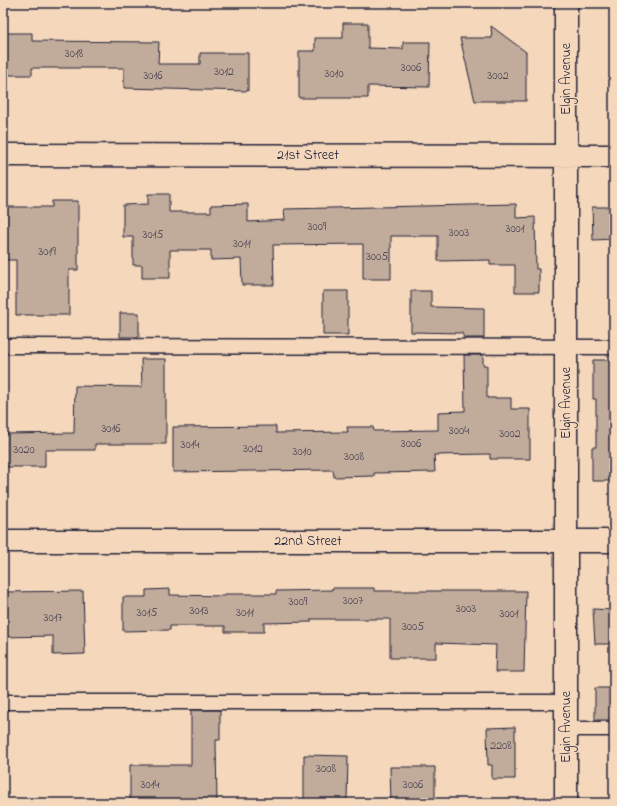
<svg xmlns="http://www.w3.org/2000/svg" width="617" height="806" font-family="'Indie Flower',sans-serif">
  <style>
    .building { fill: #c1ab9b; stroke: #22223b }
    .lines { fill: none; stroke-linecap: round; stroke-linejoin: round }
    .service-casing { stroke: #22223b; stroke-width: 17 }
    .minor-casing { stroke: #22223b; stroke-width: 25 }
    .service { stroke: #f5d8bb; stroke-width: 14 }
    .minor { stroke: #f5d8bb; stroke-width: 22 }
    .labels { text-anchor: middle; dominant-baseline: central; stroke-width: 3; stroke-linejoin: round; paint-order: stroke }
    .number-label { font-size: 12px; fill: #4a4453 }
    .street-label { font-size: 14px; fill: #22223b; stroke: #f5d8bb }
  </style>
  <rect width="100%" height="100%" fill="#f5d8bb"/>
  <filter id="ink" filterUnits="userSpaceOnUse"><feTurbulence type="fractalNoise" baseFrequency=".025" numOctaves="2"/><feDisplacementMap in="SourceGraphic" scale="8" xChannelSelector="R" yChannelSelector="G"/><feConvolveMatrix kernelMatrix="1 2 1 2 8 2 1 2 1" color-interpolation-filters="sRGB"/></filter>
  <g filter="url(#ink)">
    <!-- building -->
    <path class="building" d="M 343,23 L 368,23 L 368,48 L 403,49 L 403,42 L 430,42 L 429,87 L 368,86 L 368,98 L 299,98 L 299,51 L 315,51 L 315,38 L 343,38 Z
      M 491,26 L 526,52 L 526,101 L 475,101 L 460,38 L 492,38 Z
      M 3,33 L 32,33 L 32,41 L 159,42 L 158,64 L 200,64 L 200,53 L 248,53 L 248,91 L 124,88 L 124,68 L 32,68 L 32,75 L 3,75 Z
      M 148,194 L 169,194 L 169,212 L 211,212 L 211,205 L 248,204 L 248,222 L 285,220 L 284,209 L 516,204 L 516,218 L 535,217 L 536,269 L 539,269 L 539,292 L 515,292 L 515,265 L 490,265 L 490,260 L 438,261 L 438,236 L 391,236 L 391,279 L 363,279 L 363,244 L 273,245 L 274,285 L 242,285 L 241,259 L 211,260 L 211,250 L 170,250 L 170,278 L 142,278 L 142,265 L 133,265 L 133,237 L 123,237 L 123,205 L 148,204 Z
      M 52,201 L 78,201 L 78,270 L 69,270 L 69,315 L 16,315 L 16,260 L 3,260 L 3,207 L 52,207 Z
      M 592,207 L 614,207 L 614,239 L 593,240 Z
      M 323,291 L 348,291 L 348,335 L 323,335 Z
      M 411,291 L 431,291 L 431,307 L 484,308 L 484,338 L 464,338 L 462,333 L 411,332 Z
      M 120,313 L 139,313 L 139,337 L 120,337 Z
      M 464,355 L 483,355 L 483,365 L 487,365 L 487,398 L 511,398 L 511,409 L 530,409 L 530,459 L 490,459 L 490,454 L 434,455 L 435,472 L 374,473 L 374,476 L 334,477 L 333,470 L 173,472 L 173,427 L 276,426 L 276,433 L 348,432 L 347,427 L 373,427 L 374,431 L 438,430 L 438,412 L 465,411 Z
      M 141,359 L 166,359 L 166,444 L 95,444 L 95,450 L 45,450 L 45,467 L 3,467 L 3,434 L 74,433 L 75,386 L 142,387 Z
      M 593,360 L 614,360 L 614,481 L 592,481 L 592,447 L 596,447 L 596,399 L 593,399 Z
      M 332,588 L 374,588 L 374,591 L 526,591 L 524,672 L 495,672 L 496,645 L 436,643 L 436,658 L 390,658 L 390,619 L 311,619 L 311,622 L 264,623 L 264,632 L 225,632 L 225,626 L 170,626 L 170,630 L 123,631 L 123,597 L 146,597 L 146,590 L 170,589 L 170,595 L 225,596 L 225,594 L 276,594 L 276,591 L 332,590 Z
      M 83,591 L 85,654 L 53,655 L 53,636 L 3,637 L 3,592 Z
      M 593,609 L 614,610 L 614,644 L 595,644 Z
      M 595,688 L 614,688 L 614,720 L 595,720 Z
      M 191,710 L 220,710 L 220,740 L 216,740 L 217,803 L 130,803 L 130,765 L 191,765 Z
      M 515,727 L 515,779 L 492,779 L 492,765 L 488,765 L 487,728 Z
      M 304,755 L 348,756 L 347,801 L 304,800 Z
      M 390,767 L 435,767 L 435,803 L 391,803 Z"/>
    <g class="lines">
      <defs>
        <path id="service" d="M 3,346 L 614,347
          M 3,702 L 566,702
          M 566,729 L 614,729"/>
        <path id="minor" d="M 566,3 L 566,803
          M 3,155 L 614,156
          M 3,541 L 614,541"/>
      </defs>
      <!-- service casing -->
      <use href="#service" class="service-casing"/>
      <!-- minor casing -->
      <use href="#minor" class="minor-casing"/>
      <!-- service -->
      <use href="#service" class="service"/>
      <!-- minor -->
      <use href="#minor" class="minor"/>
    </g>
  </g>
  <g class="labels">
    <!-- number labels -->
    <g class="number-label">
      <text x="74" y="54">3018</text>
      <text x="411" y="68">3006</text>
      <text x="224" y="72">3012</text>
      <text x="334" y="74">3010</text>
      <text x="153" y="76">3016</text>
      <text x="498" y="76">3002</text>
      <text x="317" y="227">3009</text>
      <text x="515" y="229">3001</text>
      <text x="459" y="233">3003</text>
      <text x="153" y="235">3015</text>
      <text x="242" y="244">3011</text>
      <text x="47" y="252">3019</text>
      <text x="377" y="257">3005</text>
      <text x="111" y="429">3016</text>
      <text x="459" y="431">3004</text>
      <text x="510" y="434">3002</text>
      <text x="411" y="444">3006</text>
      <text x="190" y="445">3014</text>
      <text x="253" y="449">3012</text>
      <text x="24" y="450">3020</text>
      <text x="302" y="452">3010</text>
      <text x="354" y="457">3008</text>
      <text x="353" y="601">3007</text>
      <text x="298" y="602">3009</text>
      <text x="466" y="609">3003</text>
      <text x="199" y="611">3013</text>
      <text x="147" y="613">3015</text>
      <text x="245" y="613">3011</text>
      <text x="509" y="614">3001</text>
      <text x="53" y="618">3017</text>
      <text x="413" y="627">3005</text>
      <text x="501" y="746">2208</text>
      <text x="326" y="769">3008</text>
      <text x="150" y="785">3014</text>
      <text x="413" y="785">3006</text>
    </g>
    <!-- street labels -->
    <g class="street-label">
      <text transform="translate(566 79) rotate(-90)">Elgin Avenue</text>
      <text x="308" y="155">21st Street</text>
      <text transform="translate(566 403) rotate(-90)">Elgin Avenue</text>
      <text x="308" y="541">22nd Street</text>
      <text transform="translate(566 727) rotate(-90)">Elgin Avenue</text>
    </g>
  </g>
  <!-- margin -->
  <rect width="617" height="806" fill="none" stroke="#f5d8bb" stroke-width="16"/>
  <rect x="8" y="8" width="601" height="790" fill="none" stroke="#22223b" stroke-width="1.5" filter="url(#ink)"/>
</svg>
